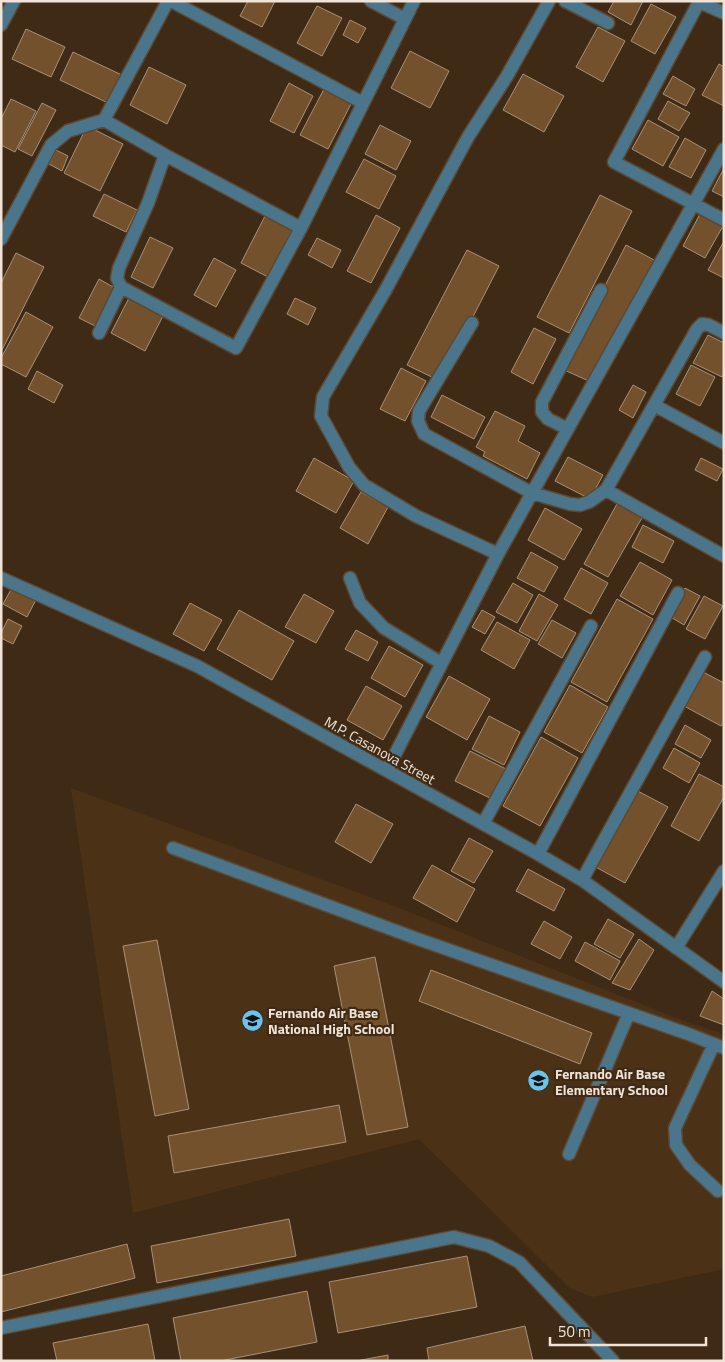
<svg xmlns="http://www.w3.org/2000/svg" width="725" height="1362" font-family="'Titillium Web',sans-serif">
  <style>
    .built { fill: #4b3216 }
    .building { fill: #72512c; stroke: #a89078 }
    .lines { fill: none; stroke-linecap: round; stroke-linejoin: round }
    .minor-casing { stroke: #5b4934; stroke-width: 15 }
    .minor { stroke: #4a758a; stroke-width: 12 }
    .labels { text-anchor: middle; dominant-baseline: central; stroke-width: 4.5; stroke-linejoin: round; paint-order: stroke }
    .street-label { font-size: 14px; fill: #f1e4d7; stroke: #3f2b15 }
    .poi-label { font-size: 14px; font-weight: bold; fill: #f1e4d7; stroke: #3f2b15; text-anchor: start }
  </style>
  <rect width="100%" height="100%" fill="#3f2b15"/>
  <!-- built -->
  <path class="built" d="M 71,788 L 381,901 L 689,1023 L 724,1034 L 724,1269 L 592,1297 L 570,1288 L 419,1139 L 133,1213 Z"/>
  <!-- building -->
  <path class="building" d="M 248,1 L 275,1 L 262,27 L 240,16 Z
    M 614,1 L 643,1 L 631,25 L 608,12 Z
    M 651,4 L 676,17 L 655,54 L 631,41 Z
    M 317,6 L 342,18 L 322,56 L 297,43 Z
    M 350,20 L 366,28 L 358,43 L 343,35 Z
    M 598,27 L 625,41 L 603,82 L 576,67 Z
    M 26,29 L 65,47 L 51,77 L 12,59 Z
    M 410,51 L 449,71 L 430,108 L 391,88 Z
    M 73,52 L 124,76 L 110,104 L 60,80 Z
    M 719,64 L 724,67 L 724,106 L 702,95 Z
    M 149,67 L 186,85 L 167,124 L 130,105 Z
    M 523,74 L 564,96 L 544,132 L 503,110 Z
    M 673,76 L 695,89 L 686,106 L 663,94 Z
    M 289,83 L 313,96 L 294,133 L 270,121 Z
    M 325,87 L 352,102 L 328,149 L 300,135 Z
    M 11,99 L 36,111 L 15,152 L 1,145 L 1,119 Z
    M 668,101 L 690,113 L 679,131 L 658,119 Z
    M 42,103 L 56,110 L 32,156 L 18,149 Z
    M 648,120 L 679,137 L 663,166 L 632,149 Z
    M 380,125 L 411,141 L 396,170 L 365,154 Z
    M 87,126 L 123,144 L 100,191 L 64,173 Z
    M 685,138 L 706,150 L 691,178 L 669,167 Z
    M 56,150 L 68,156 L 62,171 L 49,164 Z
    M 364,159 L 396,176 L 379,209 L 346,192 Z
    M 724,168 L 724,197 L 712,191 Z
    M 104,194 L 137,210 L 126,232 L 93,216 Z
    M 600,195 L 632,211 L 569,333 L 537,317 Z
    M 266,214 L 293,228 L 268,277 L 241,263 Z
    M 700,214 L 723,226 L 705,258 L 683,246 Z
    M 376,215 L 400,228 L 371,283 L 347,271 Z
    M 150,237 L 173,248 L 153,288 L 131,277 Z
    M 317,238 L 341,250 L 332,268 L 308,255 Z
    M 724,241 L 724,278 L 708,270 Z
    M 626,245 L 656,261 L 591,382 L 562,369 Z
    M 467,250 L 499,266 L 440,381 L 407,365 Z
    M 16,253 L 44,267 L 1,352 L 1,283 Z
    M 214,258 L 236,270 L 216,307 L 194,295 Z
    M 99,279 L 115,288 L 95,326 L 79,318 Z
    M 129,298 L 163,316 L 145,351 L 111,333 Z
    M 295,298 L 316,308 L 308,325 L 287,314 Z
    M 26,312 L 53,327 L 26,377 L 1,364 L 1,358 Z
    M 534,328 L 556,339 L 533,384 L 511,372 Z
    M 708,335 L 724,343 L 724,373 L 722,377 L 693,363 Z
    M 691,365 L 715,377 L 700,406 L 676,394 Z
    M 401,368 L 426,381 L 405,421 L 380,409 Z
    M 37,371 L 63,385 L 54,403 L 28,389 Z
    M 633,385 L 646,392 L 633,418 L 619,410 Z
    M 442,395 L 485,417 L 474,439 L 431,417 Z
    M 495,411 L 525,426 L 518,441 L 540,453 L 527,479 L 483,456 L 485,452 L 476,447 Z
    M 568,457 L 603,475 L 590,499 L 555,481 Z
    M 314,458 L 354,481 L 336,513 L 296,491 Z
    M 701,458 L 723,469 L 717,481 L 695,470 Z
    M 361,492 L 388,507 L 368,544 L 340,528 Z
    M 618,502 L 643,516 L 608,577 L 584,564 Z
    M 545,508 L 582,529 L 564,560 L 528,540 Z
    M 643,525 L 674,541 L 663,563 L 632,547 Z
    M 531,552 L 558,567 L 544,592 L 517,578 Z
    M 640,562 L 672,580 L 653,615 L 620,596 Z
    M 581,568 L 608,583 L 591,614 L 564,599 Z
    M 513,583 L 533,595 L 517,623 L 496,612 Z
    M 14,584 L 38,596 L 27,617 L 3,604 Z
    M 685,588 L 700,596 L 684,625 L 669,616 Z
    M 304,594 L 334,611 L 316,643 L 285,627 Z
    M 539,594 L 558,605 L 537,641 L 519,631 Z
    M 704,596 L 723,606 L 705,639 L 686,629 Z
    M 617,599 L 653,619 L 607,702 L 571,682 Z
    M 190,603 L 222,620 L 204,651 L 173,634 Z
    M 239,610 L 294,641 L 272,680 L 217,649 Z
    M 482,610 L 495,617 L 485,634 L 472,627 Z
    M 8,619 L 22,626 L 13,644 L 1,638 L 1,633 Z
    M 552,620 L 576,633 L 562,658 L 538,644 Z
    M 497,622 L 530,640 L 514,669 L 481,650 Z
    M 356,630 L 378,642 L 368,661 L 345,649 Z
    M 389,646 L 423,665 L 405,697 L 371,678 Z
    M 703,672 L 724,683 L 724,722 L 721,726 L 684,706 Z
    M 449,676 L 490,699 L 467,740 L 426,717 Z
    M 570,685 L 608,707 L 582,753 L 544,732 Z
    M 366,686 L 402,706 L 383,740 L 347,720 Z
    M 489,716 L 520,732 L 504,765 L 472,749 Z
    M 685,725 L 711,740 L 701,758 L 675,744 Z
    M 541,737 L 578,758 L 540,826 L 503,806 Z
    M 674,748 L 700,763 L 689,783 L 663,768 Z
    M 470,751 L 510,771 L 496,801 L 455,781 Z
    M 699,774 L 724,787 L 724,797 L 699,841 L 671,826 Z
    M 634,789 L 668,807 L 625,883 L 592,865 Z
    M 356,804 L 393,824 L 371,863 L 335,842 Z
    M 469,838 L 493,851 L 474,883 L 451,871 Z
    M 432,865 L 475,889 L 457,922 L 413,898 Z
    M 528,869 L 565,889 L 554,911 L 516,891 Z
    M 608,919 L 634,934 L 620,958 L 594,944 Z
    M 544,921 L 572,937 L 560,959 L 531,944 Z
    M 639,939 L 654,950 L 630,990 L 612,983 Z
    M 157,940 L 189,1109 L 155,1116 L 123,946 Z
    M 585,942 L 620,961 L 610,980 L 575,961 Z
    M 375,957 L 408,1127 L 367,1135 L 334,966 Z
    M 431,970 L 592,1033 L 580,1064 L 419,1001 Z
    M 712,991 L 724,999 L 724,1025 L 700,1016 Z
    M 339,1105 L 346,1142 L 174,1173 L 168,1136 Z
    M 289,1219 L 296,1256 L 157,1283 L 151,1246 Z
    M 127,1244 L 135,1278 L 1,1312 L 1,1276 Z
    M 467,1256 L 477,1307 L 338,1333 L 329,1282 Z
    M 307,1291 L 317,1342 L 220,1361 L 181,1361 L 173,1318 Z
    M 148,1324 L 155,1361 L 57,1361 L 53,1343 Z
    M 525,1326 L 533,1361 L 429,1361 L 427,1348 Z
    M 388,1355 L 388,1361 L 356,1361 Z"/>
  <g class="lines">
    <defs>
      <path id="minor" d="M 171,1 L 363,103
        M 371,1 L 405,19
        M 565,1 L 608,23
        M 724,13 L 699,2 L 614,162 L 724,220
        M 1,25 L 14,1
        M 104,120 L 165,155 L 301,228
        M 165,155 L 148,203 L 119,268 L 117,278 L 121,287 L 236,348 L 301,228 L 414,1
        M 1,239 L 51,145 L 68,131 L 104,120 L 168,1
        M 472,323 L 419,411 L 418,421 L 424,434 L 532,493 L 570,504 L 580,505 L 589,502 L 606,490 L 697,329 L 702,324 L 709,325 L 724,333
        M 99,333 L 121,287
        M 654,405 L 724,443
        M 568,429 L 548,419 L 542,412 L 542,402 L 601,290
        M 606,490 L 724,556
        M 498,554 L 416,516 L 364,485 L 349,467 L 321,416 L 323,397 L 385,291 L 468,137 L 507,76 L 549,1
        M 1,578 L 197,666 L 538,854 L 582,880 L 724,982
        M 350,578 L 360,603 L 384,628 L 441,663
        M 387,770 L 498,554 L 724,149
        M 483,824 L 591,626
        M 173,848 L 415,938 L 691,1035 L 724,1048
        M 538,854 L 678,593
        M 582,880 L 705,657
        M 676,948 L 724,871
        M 714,1044 L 675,1128 L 676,1145 L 690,1165 L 718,1191
        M 569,1154 L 629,1013
        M 1,1328 L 454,1237 L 489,1246 L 519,1262 L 613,1361"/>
    </defs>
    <!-- minor casing -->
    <use href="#minor" class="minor-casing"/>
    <!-- minor -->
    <use href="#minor" class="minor"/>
  </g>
  <!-- icons -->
  <defs>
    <symbol id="school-disc" viewBox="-11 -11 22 22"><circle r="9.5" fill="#66c4ef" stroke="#3f2b15"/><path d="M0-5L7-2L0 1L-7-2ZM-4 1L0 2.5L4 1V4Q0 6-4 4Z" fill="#111"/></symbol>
  </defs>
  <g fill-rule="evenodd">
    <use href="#school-disc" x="240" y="1008" width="25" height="25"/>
    <use href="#school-disc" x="526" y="1068" width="25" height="25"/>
  </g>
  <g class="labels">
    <!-- street labels -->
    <g class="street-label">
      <text transform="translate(380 750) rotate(29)">M.P. Casanova Street</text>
    </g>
    <!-- poi labels -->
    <g class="poi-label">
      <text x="268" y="1012">Fernando Air Base<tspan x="268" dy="16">National High School</tspan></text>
      <text x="555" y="1073">Fernando Air Base<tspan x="555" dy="16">Elementary School</tspan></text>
    </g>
  </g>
  <!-- border -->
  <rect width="725" height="1362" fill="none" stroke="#f1e4d7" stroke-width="5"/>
  <!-- scale -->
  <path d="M550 1337v8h156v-8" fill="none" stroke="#f1e4d7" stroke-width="2.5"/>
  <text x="558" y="1337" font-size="15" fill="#f1e4d7" stroke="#3f2b15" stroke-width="4" paint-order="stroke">50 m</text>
</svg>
